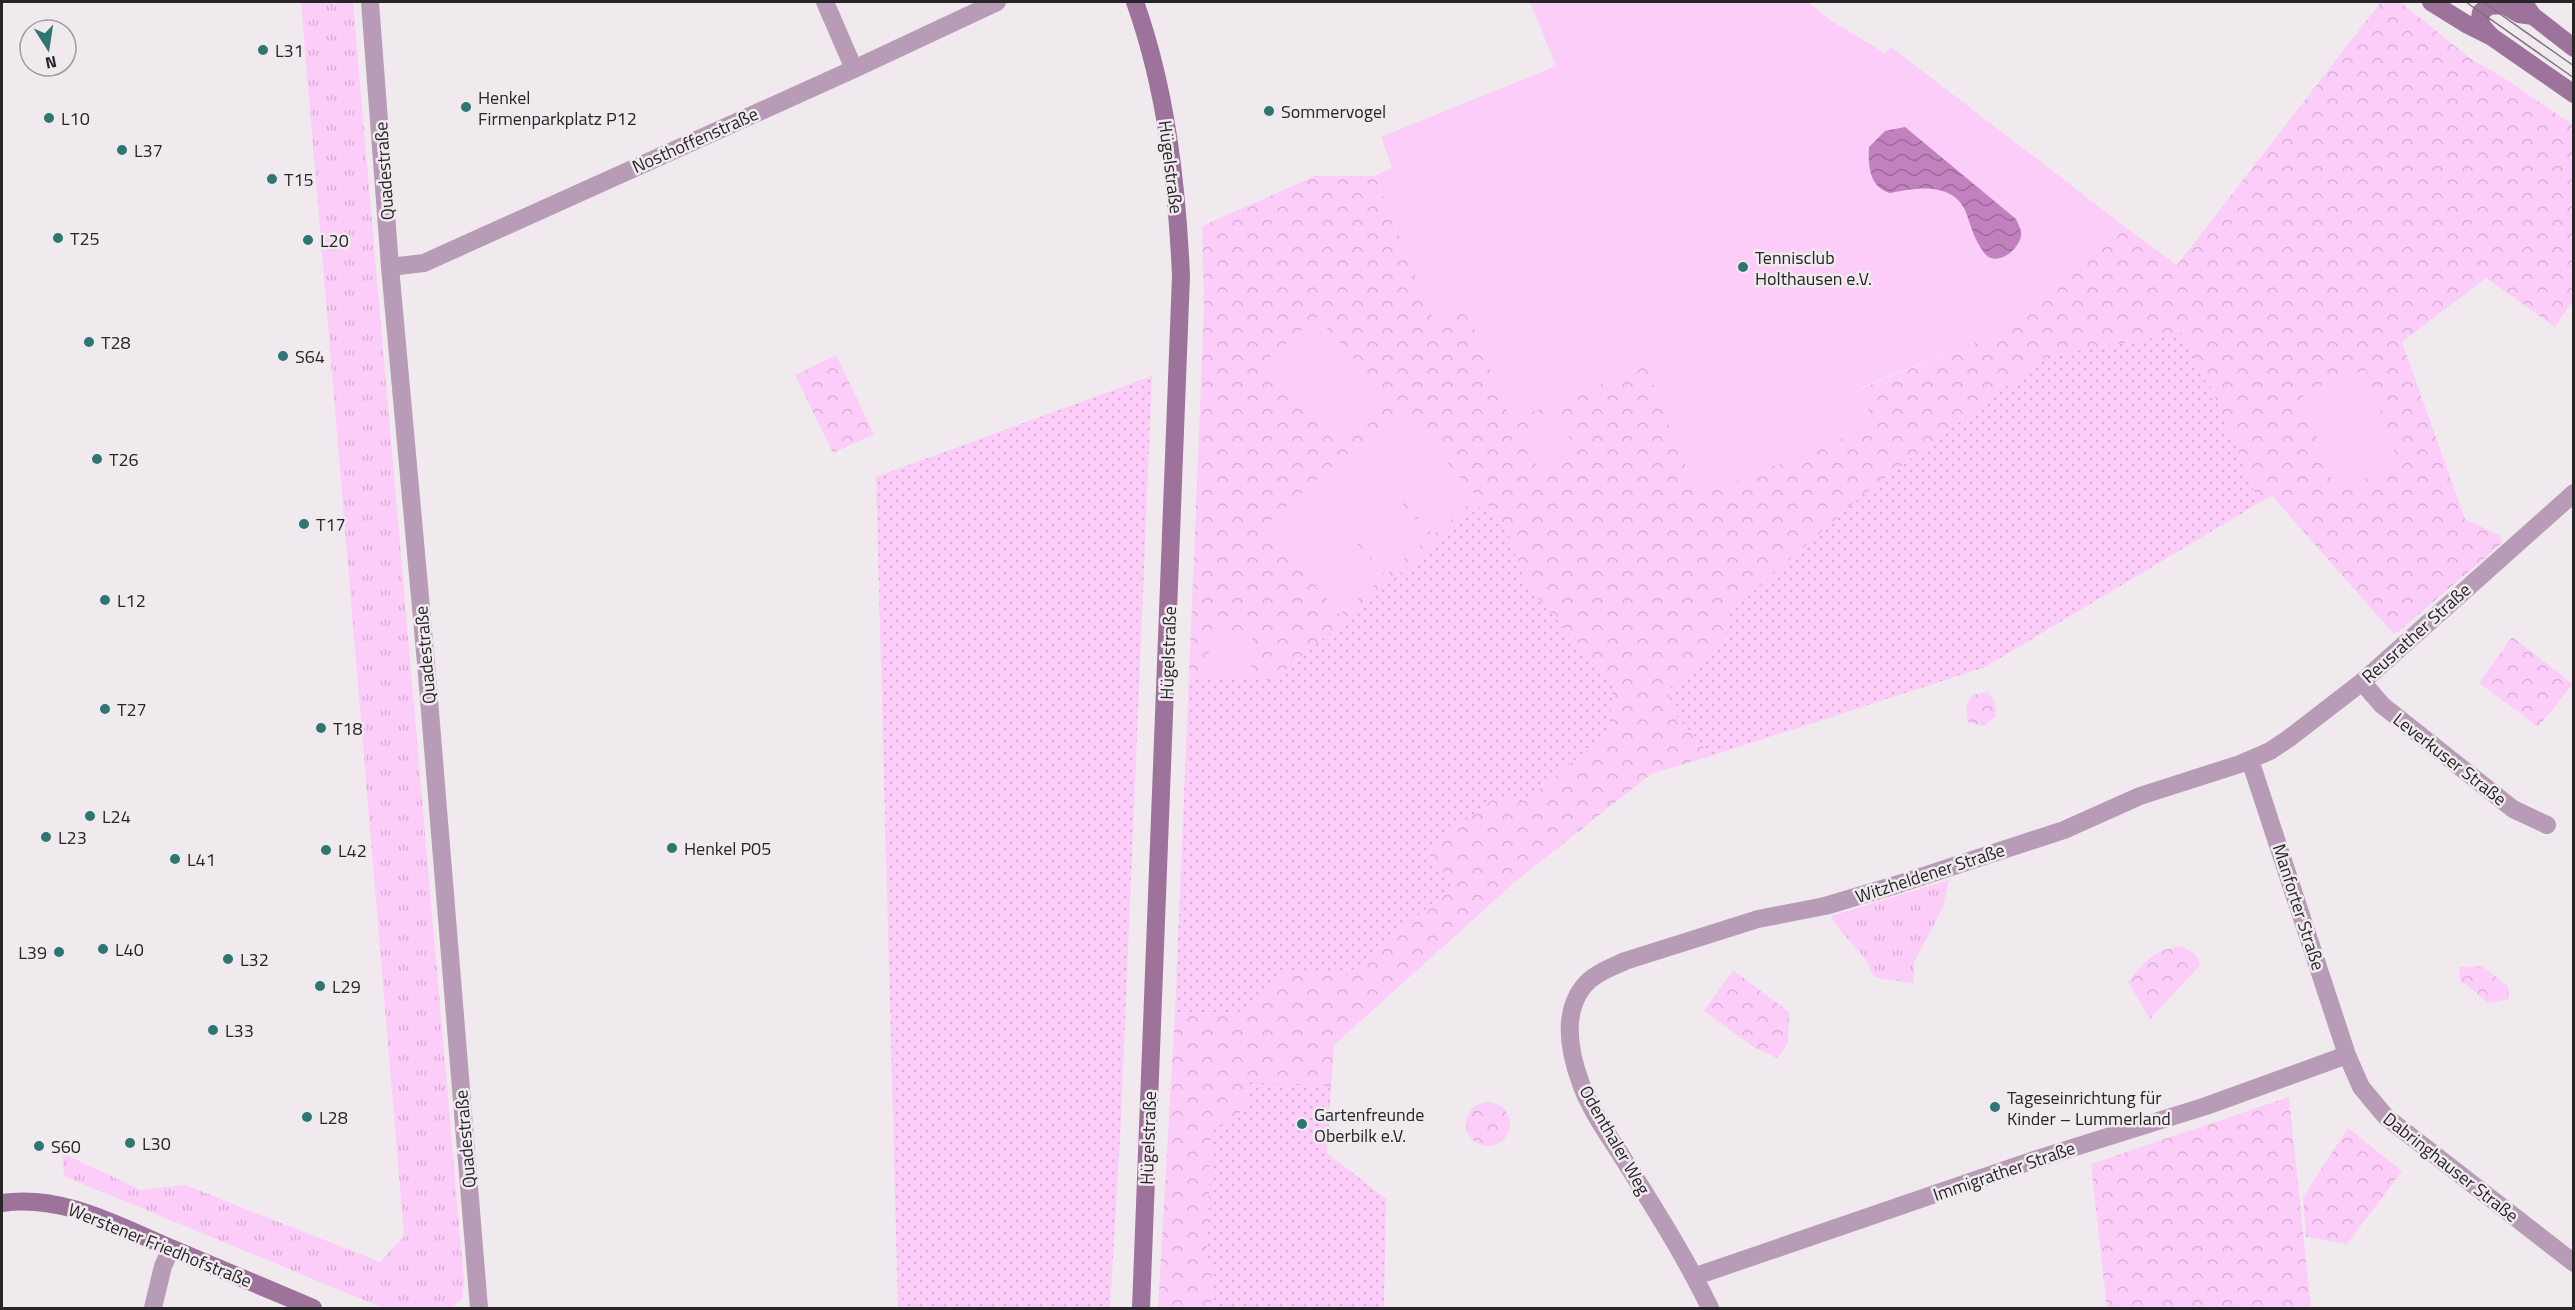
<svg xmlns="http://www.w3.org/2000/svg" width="2575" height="1310" font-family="'Titillium Web',sans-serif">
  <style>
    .grass { fill: url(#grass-tufts) }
    .park { fill: url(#park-crowns) }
    .garden { fill: url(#garden-dots) }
    .pitch { fill: #fccdf8 }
    .water { fill: url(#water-waves) }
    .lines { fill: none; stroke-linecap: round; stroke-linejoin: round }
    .street { stroke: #b89bb6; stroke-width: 18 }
    .secondary { stroke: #9e739b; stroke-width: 18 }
    .tram { stroke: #797579; stroke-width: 1.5 }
    .poi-dot { fill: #2e7671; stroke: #f0eaef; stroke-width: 2 }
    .labels { text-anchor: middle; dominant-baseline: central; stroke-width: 5; stroke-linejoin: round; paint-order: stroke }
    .poi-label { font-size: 18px; fill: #272527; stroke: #f0eaef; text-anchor: start }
    .street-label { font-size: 18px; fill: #272527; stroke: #f0eaef }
  </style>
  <defs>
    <pattern id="grass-tufts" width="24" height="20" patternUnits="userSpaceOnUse" patternTransform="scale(1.5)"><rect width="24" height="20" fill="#fccdf8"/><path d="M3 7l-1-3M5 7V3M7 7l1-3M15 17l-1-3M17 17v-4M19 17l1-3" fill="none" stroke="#d8b0d5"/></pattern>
    <pattern id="park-crowns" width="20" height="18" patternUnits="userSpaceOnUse" patternTransform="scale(1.5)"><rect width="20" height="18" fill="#fccdf8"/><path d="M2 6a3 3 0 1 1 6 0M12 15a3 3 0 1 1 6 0" fill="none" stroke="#d8b0d5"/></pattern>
    <pattern id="garden-dots" width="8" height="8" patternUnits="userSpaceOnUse" patternTransform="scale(1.5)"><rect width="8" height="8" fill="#fccdf8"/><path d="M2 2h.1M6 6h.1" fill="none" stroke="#d8b0d5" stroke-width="1.8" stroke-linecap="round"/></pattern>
    <pattern id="water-waves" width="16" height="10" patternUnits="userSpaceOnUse" patternTransform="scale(1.5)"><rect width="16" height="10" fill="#c181be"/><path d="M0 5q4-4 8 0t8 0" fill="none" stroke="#9d699a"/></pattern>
  </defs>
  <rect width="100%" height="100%" fill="#f0eaef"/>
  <!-- grass -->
  <path class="grass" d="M 301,2 L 353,2 L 464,1282 L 462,1299 L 451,1308 L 383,1308 L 64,1176 L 62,1153 L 141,1190 L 185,1185 L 380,1262 L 404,1236 Z
    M 1949,880 L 1943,907 L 1914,963 L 1914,983 L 1881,979 L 1873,976 C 1866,951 1842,939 1831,916 Z"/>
  <!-- park -->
  <path class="park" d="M 2381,2 L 2400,2 L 2471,59 L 2501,76 L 2573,125 L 2573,300 L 2555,327 L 2486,278 L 2402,342 L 2465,519 L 2501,536 L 2502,543 L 2398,632 L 2393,633 L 2272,496 L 2259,503 L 2210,385 L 2202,378 L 2183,334 L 2047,356 L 1863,495 L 1727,615 L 1725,642 L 1670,688 L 1668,706 L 1711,756 L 1651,774 L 1515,882 L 1334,1045 L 1331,1087 L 1247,1083 L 1245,1109 L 1211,1133 L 1207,1255 L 1212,1269 L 1211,1308 L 1158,1308 L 1175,1012 L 1243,1013 L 1277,970 L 1347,975 L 1454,886 L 1426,851 L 1492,800 L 1525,801 L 1613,683 L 1526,585 L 1506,528 L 1485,502 L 1274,680 L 1189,677 L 1204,308 L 1202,226 L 1315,176 L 1375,176 L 1434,320 L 1466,307 L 1511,420 L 1646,366 L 1698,496 L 1874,425 L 1860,389 L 1985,338 L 2124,226 L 2177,265 Z
    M 836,355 L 874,434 L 833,453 L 795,375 Z
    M 2512,637 L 2573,684 L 2538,727 L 2479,683 Z
    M 1987,692 L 1995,702 L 1996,716 L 1984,726 L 1968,722 L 1966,707 L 1972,695 Z
    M 2182,946 L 2197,956 L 2200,965 L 2150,1019 L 2128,982 C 2147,960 2153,950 2182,946 Z
    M 2482,966 L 2508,986 L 2509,999 L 2488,1003 L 2466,984 L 2460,983 L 2459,967 Z
    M 1733,970 L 1789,1012 L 1788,1044 L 1777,1058 L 1755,1048 L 1704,1011 Z
    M 2289,1097 L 2311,1308 L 2107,1308 L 2091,1164 Z
    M1466 1124a22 22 0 1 1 44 0a22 22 0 1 1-44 0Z
    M 2348,1128 L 2402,1171 L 2347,1244 L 2306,1237 L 2303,1197 Z"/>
  <!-- garden -->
  <path class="garden" d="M 2183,333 L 2202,378 L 2210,385 L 2259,503 L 1985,667 L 1711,756 L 1668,706 L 1670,688 L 1725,642 L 1727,615 L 1863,495 L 2047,356 Z
    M 1152,376 L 1121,1120 L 1110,1308 L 898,1308 L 876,477 Z
    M 1485,502 L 1506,528 L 1526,585 L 1613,683 L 1609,732 L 1525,801 L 1492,800 L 1426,851 L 1454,886 L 1347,975 L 1277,970 L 1277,979 L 1243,1013 L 1175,1012 L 1189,677 L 1274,680 Z
    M 1247,1082 L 1331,1087 L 1327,1153 L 1386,1199 L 1384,1308 L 1211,1308 L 1212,1269 L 1207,1255 L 1211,1132 L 1245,1109 Z"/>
  <!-- pitch -->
  <path class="pitch" d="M 1530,2 L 1808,2 L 1833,22 L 1885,53 L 1891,47 L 2124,226 L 1985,338 L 1860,388 L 1874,425 L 1698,496 L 1646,366 L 1511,421 L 1466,308 L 1434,320 L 1375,176 L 1392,167 L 1381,137 L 1556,66 Z
    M 1317,317 L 1392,403 L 1340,448 L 1265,362 Z
    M 2366,370 L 2400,466 L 2335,489 L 2302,392 Z
    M 1401,409 L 1477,497 L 1433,535 L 1356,447 Z
    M 1553,419 L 1580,449 L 1548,477 L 1522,446 Z
    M 1354,448 L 1430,536 L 1386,575 L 1310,486 Z
    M 1308,488 L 1385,576 L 1340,614 L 1264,526 Z
    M 1210,629 L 1253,631 L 1251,672 L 1208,670 Z"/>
  <!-- water -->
  <path class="water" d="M 1905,127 L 2016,219 C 2018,224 2022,230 2021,236 C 2019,248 2003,262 1991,258 C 1987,257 1983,252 1981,248 C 1973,237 1970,222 1965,210 C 1951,181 1914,188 1890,193 C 1869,187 1868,165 1869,147 L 1885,131 Z"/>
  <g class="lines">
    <!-- street -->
    <path class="street" d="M 370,2 L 390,267 L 426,663 L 479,1308
      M 825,2 L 854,69
      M 390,267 L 424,263 L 854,69 L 997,2
      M 2362,682 L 2382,705 L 2513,809 L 2547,825
      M 2250,760 L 2347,1055 L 2361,1087 L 2386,1117 L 2574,1263
      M 1696,1276 L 2037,1159 L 2206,1106 L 2347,1055
      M 153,1308 L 163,1266 L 171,1249
      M 1710,1308 C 1686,1258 1656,1211 1626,1163 C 1610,1137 1591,1112 1581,1084 C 1570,1054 1562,1014 1583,987 C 1593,974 1610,968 1625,961 L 1758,919 L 1825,906 L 1899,884 L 2064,830 L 2140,796 L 2240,764 L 2270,751 L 2288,739 L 2362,682 L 2574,493"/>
    <!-- secondary -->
    <path class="secondary" d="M 1135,2 C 1166,89 1177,184 1181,276 L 1141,1308
      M 2431,2 L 2468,25 L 2492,37 L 2574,94
      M 2523,2 L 2533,16 L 2574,48
      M 2491,36 L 2482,26 L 2480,18 L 2481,12 L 2489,6 L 2504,5 L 2519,14 L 2533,16
      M 2,1203 C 63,1194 118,1226 173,1249 C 220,1269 267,1289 313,1308"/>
    <!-- tram -->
    <path class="tram" d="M 2466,2 L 2574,78
      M 2483,2 L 2574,66"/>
  </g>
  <!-- markers -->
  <g class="poi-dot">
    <circle cx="263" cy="50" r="6"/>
    <circle cx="466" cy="107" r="6"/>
    <circle cx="1269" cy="111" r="6"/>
    <circle cx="49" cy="118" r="6"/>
    <circle cx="122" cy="150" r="6"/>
    <circle cx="272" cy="179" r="6"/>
    <circle cx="58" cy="238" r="6"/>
    <circle cx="308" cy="240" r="6"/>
    <circle cx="1743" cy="267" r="6"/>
    <circle cx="89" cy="342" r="6"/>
    <circle cx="283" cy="356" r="6"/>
    <circle cx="97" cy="459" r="6"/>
    <circle cx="304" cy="524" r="6"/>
    <circle cx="105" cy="600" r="6"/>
    <circle cx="105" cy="709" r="6"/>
    <circle cx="321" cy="728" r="6"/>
    <circle cx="90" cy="816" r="6"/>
    <circle cx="46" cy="837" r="6"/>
    <circle cx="672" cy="848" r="6"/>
    <circle cx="326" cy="850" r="6"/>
    <circle cx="175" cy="859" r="6"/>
    <circle cx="103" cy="949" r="6"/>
    <circle cx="59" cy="952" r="6"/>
    <circle cx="228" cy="959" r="6"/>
    <circle cx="320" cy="986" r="6"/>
    <circle cx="213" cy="1030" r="6"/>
    <circle cx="1995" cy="1107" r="6"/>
    <circle cx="307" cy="1117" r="6"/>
    <circle cx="1302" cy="1124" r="6"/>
    <circle cx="130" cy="1143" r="6"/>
    <circle cx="39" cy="1146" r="6"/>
  </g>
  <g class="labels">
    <!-- poi labels -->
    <g class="poi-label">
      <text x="275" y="50">L31</text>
      <text x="478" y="97">Henkel<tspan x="478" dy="21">Firmenparkplatz P12</tspan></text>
      <text x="1281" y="111">Sommervogel</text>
      <text x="61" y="118">L10</text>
      <text x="134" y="150">L37</text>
      <text x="284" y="179">T15</text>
      <text x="70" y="238">T25</text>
      <text x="320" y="240">L20</text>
      <text x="1755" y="257">Tennisclub<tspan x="1755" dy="21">Holthausen e.V.</tspan></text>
      <text x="101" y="342">T28</text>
      <text x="295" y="356">S64</text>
      <text x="109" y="459">T26</text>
      <text x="316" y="524">T17</text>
      <text x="117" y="600">L12</text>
      <text x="117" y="709">T27</text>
      <text x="333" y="728">T18</text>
      <text x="102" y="816">L24</text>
      <text x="58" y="837">L23</text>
      <text x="684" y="848">Henkel P05</text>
      <text x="338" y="850">L42</text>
      <text x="187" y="859">L41</text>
      <text x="115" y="949">L40</text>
      <text x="47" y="952" text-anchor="end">L39</text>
      <text x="240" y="959">L32</text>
      <text x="332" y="986">L29</text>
      <text x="225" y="1030">L33</text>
      <text x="2007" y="1097">Tageseinrichtung für<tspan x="2007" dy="21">Kinder – Lummerland</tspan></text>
      <text x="1314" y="1114">Gartenfreunde<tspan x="1314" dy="21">Oberbilk e.V.</tspan></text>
      <text x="319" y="1117">L28</text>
      <text x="142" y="1143">L30</text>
      <text x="51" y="1146">S60</text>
    </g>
    <!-- street labels -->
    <g class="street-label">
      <text transform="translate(695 140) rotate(-24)">Nosthoffenstraße</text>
      <text transform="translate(1171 167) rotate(83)">Hügelstraße</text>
      <text transform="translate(384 171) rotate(-94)">Quadestraße</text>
      <text transform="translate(2416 633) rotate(-42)">Reusrather Straße</text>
      <text transform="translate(1168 653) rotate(-88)">Hügelstraße</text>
      <text transform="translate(425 655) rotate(-95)">Quadestraße</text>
      <text transform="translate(2450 759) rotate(38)">Leverkuser Straße</text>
      <text transform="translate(1930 873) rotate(-18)">Witzheldener Straße</text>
      <text transform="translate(2299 907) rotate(72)">Manforter Straße</text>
      <text transform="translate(1148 1138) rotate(-88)">Hügelstraße</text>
      <text transform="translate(465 1139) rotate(-95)">Quadestraße</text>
      <text transform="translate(1615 1140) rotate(60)">Odenthaler Weg</text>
      <text transform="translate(2451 1167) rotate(38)">Dabringhauser Straße</text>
      <text transform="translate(2004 1171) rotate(-19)">Immigrather Straße</text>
      <text transform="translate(160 1245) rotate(22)">Werstener Friedhofstraße</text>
    </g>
  </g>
  <!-- border -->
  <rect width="2575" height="1310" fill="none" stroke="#272527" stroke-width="6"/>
  <!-- north arrow -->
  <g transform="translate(48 48) rotate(168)"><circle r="28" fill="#f0eaef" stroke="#a09b9f" stroke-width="1.5"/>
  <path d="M0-4.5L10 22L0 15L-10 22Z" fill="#2e7671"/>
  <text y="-9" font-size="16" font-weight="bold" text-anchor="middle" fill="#272527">N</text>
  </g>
</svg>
